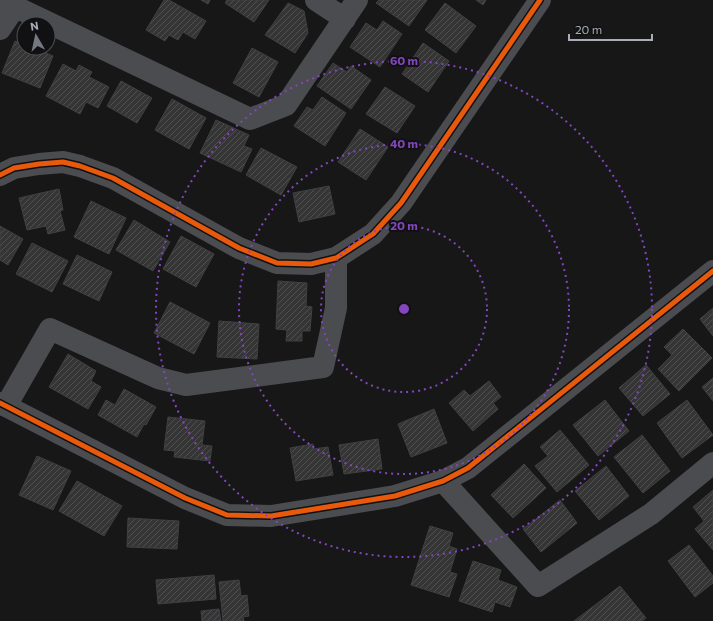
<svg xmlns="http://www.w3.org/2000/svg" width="713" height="621" font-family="Commissioner,sans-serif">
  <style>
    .building { fill: url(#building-hatch); stroke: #3f4043 }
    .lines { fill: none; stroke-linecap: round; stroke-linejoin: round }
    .minor { stroke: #4b4c50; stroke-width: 22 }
    .tertiary { stroke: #4b4c50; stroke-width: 22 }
    .cycleway-casing { stroke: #111113; stroke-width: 8 }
    .cycleway { stroke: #e8590c; stroke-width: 5 }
    .ring { fill: none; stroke: #8446be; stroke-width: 2; stroke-dasharray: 2 4 }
    .centre { fill: #8446be; stroke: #111113; stroke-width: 2 }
    .ring-label { font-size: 12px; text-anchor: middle; font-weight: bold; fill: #8446be; stroke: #111113; stroke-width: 4; stroke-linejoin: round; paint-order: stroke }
  </style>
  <defs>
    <pattern id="building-hatch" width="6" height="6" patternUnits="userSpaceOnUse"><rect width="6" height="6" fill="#353536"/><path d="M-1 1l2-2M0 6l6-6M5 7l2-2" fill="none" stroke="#4f5051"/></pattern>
  </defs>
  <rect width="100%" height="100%" fill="#171717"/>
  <!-- building -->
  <path class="building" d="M 164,0 L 169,0 L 206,21 L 195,39 L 183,32 L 178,40 L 169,35 L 165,41 L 146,30 Z
    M 201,0 L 210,0 L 208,4 Z
    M 227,0 L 269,0 L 254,22 L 225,3 Z
    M 379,0 L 427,0 L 409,26 L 376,3 Z
    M 476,0 L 486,0 L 483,5 Z
    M 288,3 L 304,11 L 308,33 L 295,53 L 265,35 Z
    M 445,3 L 476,26 L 456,53 L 425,30 Z
    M 383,21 L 402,34 L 380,67 L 350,47 L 366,23 L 377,30 Z
    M 15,41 L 24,44 L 24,48 L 33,48 L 53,56 L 40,88 L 2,73 Z
    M 423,43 L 449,61 L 428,92 L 402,74 Z
    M 252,48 L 278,62 L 259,97 L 233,83 Z
    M 333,63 L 347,72 L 351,66 L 371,80 L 351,109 L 317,86 Z
    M 63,64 L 76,71 L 79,65 L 92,72 L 89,77 L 109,87 L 98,108 L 86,102 L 80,114 L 46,96 Z
    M 121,81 L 152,98 L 137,123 L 107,106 Z
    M 385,87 L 415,106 L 397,133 L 366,114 Z
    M 322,97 L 346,113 L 325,146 L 294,126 L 307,107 L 313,110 Z
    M 172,99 L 206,118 L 189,149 L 155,130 Z
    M 216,120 L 249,135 L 244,146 L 252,149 L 241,172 L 200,153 Z
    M 360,129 L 388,147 L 366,180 L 338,162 Z
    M 261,148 L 297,167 L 281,195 L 246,175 Z
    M 329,186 L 335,214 L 299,222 L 293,193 Z
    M 59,189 L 63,210 L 60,211 L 65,230 L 48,234 L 46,226 L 27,230 L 19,198 Z
    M 91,201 L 126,218 L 109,254 L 74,237 Z
    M 134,220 L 170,242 L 153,271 L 116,250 Z
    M 0,226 L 23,239 L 8,265 L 0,260 Z
    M 181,236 L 214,254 L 196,287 L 163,269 Z
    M 32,243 L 68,261 L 52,292 L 16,274 Z
    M 77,255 L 112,272 L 99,301 L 63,284 Z
    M 278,281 L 307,283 L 306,306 L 312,307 L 310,331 L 302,331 L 302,341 L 286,341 L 287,330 L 276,329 Z
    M 170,302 L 210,323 L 194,354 L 154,333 Z
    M 713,308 L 713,336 L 700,319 Z
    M 219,321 L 259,324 L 257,359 L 217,357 Z
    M 683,329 L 712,358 L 679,391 L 658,369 L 672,355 L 664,347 Z
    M 68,354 L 96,371 L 91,381 L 101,387 L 88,409 L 49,387 Z
    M 646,365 L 670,394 L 643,416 L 619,388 Z
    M 713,378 L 713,401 L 702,387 Z
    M 489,381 L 501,397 L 493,403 L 498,409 L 473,431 L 449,403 L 464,390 L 470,396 Z
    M 124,389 L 156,407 L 146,425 L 144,424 L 137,437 L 98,415 L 106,400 L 115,405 Z
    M 605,400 L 629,431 L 598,456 L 573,425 Z
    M 687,400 L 713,435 L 682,458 L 657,423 Z
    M 434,409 L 447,443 L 411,457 L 398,424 Z
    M 168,417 L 205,421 L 202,445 L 212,446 L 210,461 L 174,457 L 175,451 L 164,450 Z
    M 560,430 L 589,465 L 557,492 L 535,466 L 548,456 L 540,447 Z
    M 642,435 L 670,471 L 643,493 L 614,457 Z
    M 378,439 L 382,469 L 344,474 L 339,445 Z
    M 313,444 L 313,449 L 328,447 L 333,475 L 296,481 L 290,448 Z
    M 37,456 L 71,471 L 53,510 L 19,495 Z
    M 524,464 L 546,488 L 513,518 L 491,495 Z
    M 606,466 L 629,496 L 599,520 L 575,491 Z
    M 77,481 L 122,506 L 104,536 L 59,511 Z
    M 713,490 L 713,550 L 695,529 L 704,521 L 693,507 Z
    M 560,500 L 577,523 L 541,552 L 523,529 Z
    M 128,518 L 179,521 L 177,549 L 127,547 Z
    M 430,526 L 453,533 L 449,546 L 457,549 L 450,572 L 457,574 L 449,597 L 411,585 Z
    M 689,545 L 713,576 L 713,583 L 695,597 L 668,561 Z
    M 473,561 L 501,570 L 498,580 L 517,587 L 510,607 L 495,602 L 492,612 L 459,601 Z
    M 214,575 L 216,599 L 158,604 L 156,580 Z
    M 239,580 L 241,596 L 247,595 L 249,616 L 243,617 L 244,621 L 223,621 L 219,582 Z
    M 620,586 L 646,618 L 642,621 L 574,621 Z
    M 219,609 L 221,621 L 202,621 L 201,611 Z"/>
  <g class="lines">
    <!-- minor -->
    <path class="minor" d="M 1,0 L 250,119 L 286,105 L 357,0
      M 316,0 L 345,19
      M 0,29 L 15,7
      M 6,406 L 50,329 L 158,378 L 186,385 L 323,367 L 336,308 L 336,258
      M 443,481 L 538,586 L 651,514 L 713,463"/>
    <!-- tertiary -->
    <path class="tertiary" d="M 0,175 L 14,168 L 39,164 L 63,162 L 80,166 L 113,178 L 239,248 L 277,263 L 311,264 L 336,258 L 373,234 L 401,203 L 540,0
      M 0,403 L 185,498 L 227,515 L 271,516 L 395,496 L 443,481 L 468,468 L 713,271"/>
    <defs>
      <path id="cycleway" d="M 0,175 L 14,168 L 39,164 L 63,162 L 80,166 L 113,178 L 239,248 L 277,263 L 311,264 L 336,258 L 373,234 L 401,203 L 540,0
        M 0,403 L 185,498 L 227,515 L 271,516 L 395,496 L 443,481 L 468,468 L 713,271"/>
    </defs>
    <!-- cycleway casing -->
    <use href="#cycleway" class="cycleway-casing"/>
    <!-- cycleway -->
    <use href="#cycleway" class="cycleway"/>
  </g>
  <!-- distance rings -->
  <g class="ring">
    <circle cx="404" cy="309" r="83"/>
    <circle cx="404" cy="309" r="165"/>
    <circle cx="404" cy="309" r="248"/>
  </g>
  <circle cx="404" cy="309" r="6" class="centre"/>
  <g class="ring-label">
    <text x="404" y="65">60 m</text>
    <text x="404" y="148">40 m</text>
    <text x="404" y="230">20 m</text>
  </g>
  <!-- north arrow -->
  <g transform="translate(36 36) rotate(351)"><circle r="19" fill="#111113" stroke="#4d4f55"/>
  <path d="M0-3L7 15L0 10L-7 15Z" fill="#757880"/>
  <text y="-6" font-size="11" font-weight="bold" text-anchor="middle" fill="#a8adb8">N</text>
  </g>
  <!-- scale -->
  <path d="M569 34v6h83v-6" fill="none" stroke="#a8adb8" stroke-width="2"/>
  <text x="575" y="34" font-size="12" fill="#a8adb8" stroke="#111113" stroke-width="3" paint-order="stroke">20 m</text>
</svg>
